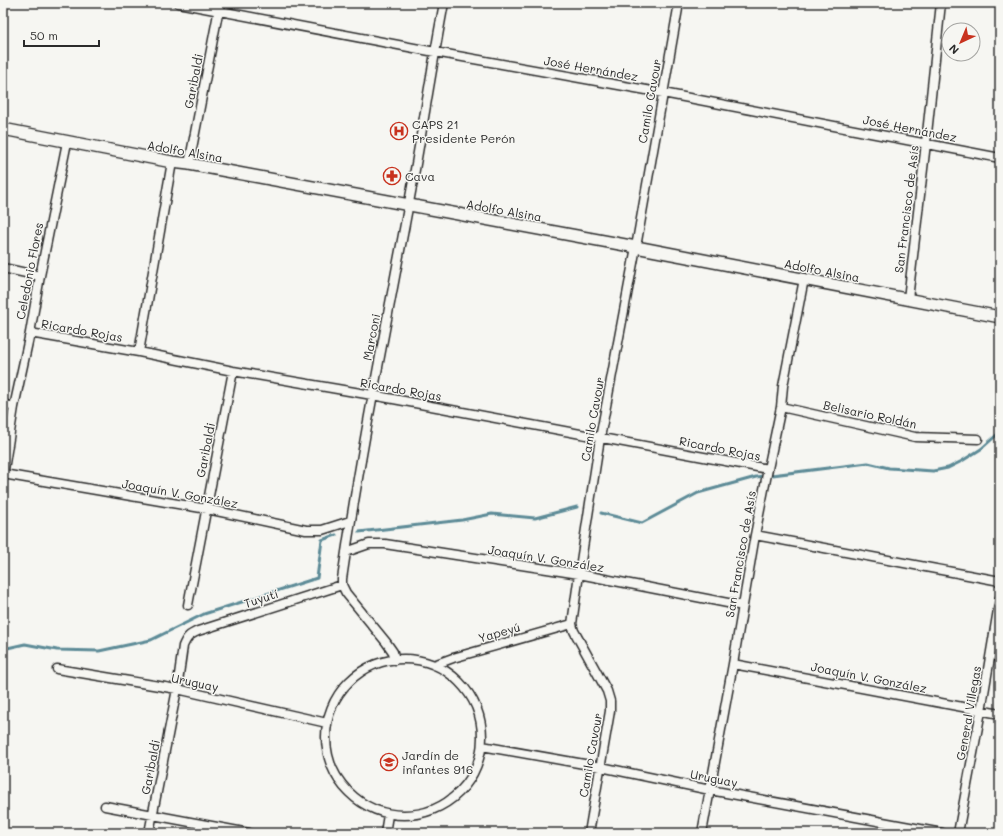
<svg xmlns="http://www.w3.org/2000/svg" width="1003" height="836" font-family="Mali,sans-serif">
  <style>
    .lines { fill: none; stroke-linecap: round; stroke-linejoin: round }
    .stream { stroke: #5d8b97; stroke-width: 3 }
    .street-casing { stroke: #2b2b2b; stroke-width: 11 }
    .secondary-casing { stroke: #2b2b2b; stroke-width: 14 }
    .street { stroke: #f6f6f2; stroke-width: 8 }
    .secondary { stroke: #f6f6f2; stroke-width: 11 }
    .labels { text-anchor: middle; dominant-baseline: central; stroke-width: 3; stroke-linejoin: round; paint-order: stroke }
    .street-label { font-size: 12px; fill: #2b2b2b; stroke: #f6f6f2 }
    .poi-label { font-size: 12px; fill: #2b2b2b; stroke: #f6f6f2; text-anchor: start }
  </style>
  <rect width="100%" height="100%" fill="#f6f6f2"/>
  <filter id="ink" filterUnits="userSpaceOnUse"><feTurbulence type="fractalNoise" baseFrequency=".025" numOctaves="2"/><feDisplacementMap in="SourceGraphic" scale="8" xChannelSelector="R" yChannelSelector="G"/><feConvolveMatrix kernelMatrix="1 2 1 2 8 2 1 2 1" color-interpolation-filters="sRGB"/></filter>
  <g filter="url(#ink)">
    <g class="lines">
      <!-- stream -->
      <path class="stream" d="M 601,513 L 642,523 L 698,493 L 756,477 L 868,463 L 889,468 L 933,471 L 948,468 L 962,461 L 981,449 L 1000,432
        M 359,532 L 462,520 L 492,514 L 535,518 L 577,507
        M 3,649 L 25,644 L 57,650 L 99,651 L 151,640 L 204,614 L 317,578 L 322,540 L 336,535"/>
      <defs>
        <path id="street" d="M 178,3 L 435,52 L 663,93 L 1000,158
          M 189,164 L 220,3
          M 3,268 L 40,276
          M 908,299 L 926,143 L 941,3
          M 30,333 L 139,352 L 233,371 L 372,395 L 768,469
          M 139,352 L 172,162
          M 3,404 L 14,407
          M 781,407 L 915,437 L 978,439
          M 3,474 L 207,509 L 306,530 L 322,530 L 350,521
          M 3,476 L 14,407 L 30,333 L 40,276 L 67,142
          M 755,535 L 1000,581
          M 346,552 L 369,544 L 385,544 L 579,574 L 743,606
          M 188,605 L 233,371
          M326 737a78 78 0 1 1 156 0a78 78 0 1 1-156 0Z
          M 395,660 L 393,652 L 386,642 L 346,593 L 342,585 L 342,579 C 360,455 385,331 408,208 C 421,140 431,71 444,3
          M 733,664 L 1000,714
          M 434,665 L 453,658 L 572,624
          M 57,669 L 177,689 L 327,723
          M 482,746 L 601,767 L 710,790 L 942,833
          M 105,806 L 249,833
          M 149,833 L 177,689 L 183,646 C 187,637 189,635 198,631 L 342,585
          M 385,833 L 388,815
          M 589,833 L 610,711 L 610,701 L 607,691 L 574,631 L 572,624 L 579,574 L 600,438 L 636,247 L 679,3
          M 702,833 L 733,664 L 755,535 L 768,469 L 781,407 L 783,386 L 804,279
          M 958,833 L 981,711 L 1000,598"/>
        <path id="secondary" d="M 3,129 L 172,162 L 189,164 L 636,247 L 1000,317"/>
      </defs>
      <!-- street casing -->
      <use href="#street" class="street-casing"/>
      <!-- secondary casing -->
      <use href="#secondary" class="secondary-casing"/>
      <!-- street -->
      <use href="#street" class="street"/>
      <!-- secondary -->
      <use href="#secondary" class="secondary"/>
    </g>
  </g>
  <!-- icons -->
  <defs>
    <symbol id="hospital-ring" viewBox="-11 -11 22 22"><circle r="9.5" fill="#f6f6f2" stroke="#c8321e" stroke-width="1.5"/><path d="M-5-5h3v3.5h4V-5h3V5h-3V1.5h-4V5h-3Z" fill="#c8321e"/></symbol>
    <symbol id="pharmacy-ring" viewBox="-11 -11 22 22"><circle r="9.5" fill="#f6f6f2" stroke="#c8321e" stroke-width="1.5"/><path d="M-2-6h4v4h4v4h-4v4h-4v-4h-4v-4h4Z" fill="#c8321e"/></symbol>
    <symbol id="school-ring" viewBox="-11 -11 22 22"><circle r="9.5" fill="#f6f6f2" stroke="#c8321e" stroke-width="1.5"/><path d="M0-5L7-2L0 1L-7-2ZM-4 1L0 2.5L4 1V4Q0 6-4 4Z" fill="#c8321e"/></symbol>
  </defs>
  <g fill-rule="evenodd">
    <use href="#hospital-ring" x="389" y="121" width="20" height="20"/>
    <use href="#pharmacy-ring" x="382" y="166" width="20" height="20"/>
    <use href="#school-ring" x="379" y="752" width="20" height="20"/>
  </g>
  <g class="labels">
    <!-- street labels -->
    <g class="street-label">
      <text transform="translate(591 68) rotate(10)">José Hernández</text>
      <text transform="translate(193 81) rotate(-79)">Garibaldi</text>
      <text transform="translate(649 101) rotate(-80)">Camilo Cavour</text>
      <text transform="translate(910 128) rotate(11)">José Hernández</text>
      <text transform="translate(185 151) rotate(10)">Adolfo Alsina</text>
      <text transform="translate(906 209) rotate(-83)">San Francisco de Asís</text>
      <text transform="translate(504 210) rotate(10)">Adolfo Alsina</text>
      <text transform="translate(822 270) rotate(11)">Adolfo Alsina</text>
      <text transform="translate(29 271) rotate(-79)">Celedonio Flores</text>
      <text transform="translate(82 330) rotate(10)">Ricardo Rojas</text>
      <text transform="translate(371 337) rotate(-79)">Marconi</text>
      <text transform="translate(401 389) rotate(10)">Ricardo Rojas</text>
      <text transform="translate(870 414) rotate(12)">Belisario Roldán</text>
      <text transform="translate(592 419) rotate(-80)">Camilo Cavour</text>
      <text transform="translate(720 448) rotate(11)">Ricardo Rojas</text>
      <text transform="translate(205 450) rotate(-79)">Garibaldi</text>
      <text transform="translate(180 493) rotate(10)">Joaquín V. González</text>
      <text transform="translate(740 554) rotate(-80)">San Francisco de Asís</text>
      <text transform="translate(546 558) rotate(9)">Joaquín V. González</text>
      <text transform="translate(261 598) rotate(-18)">Tuyutí</text>
      <text transform="translate(499 632) rotate(-16)">Yapeyú</text>
      <text transform="translate(869 677) rotate(11)">Joaquín V. González</text>
      <text transform="translate(195 682) rotate(12)">Uruguay</text>
      <text transform="translate(968 713) rotate(-80)">General Villegas</text>
      <text transform="translate(590 755) rotate(-80)">Camilo Cavour</text>
      <text transform="translate(150 767) rotate(-79)">Garibaldi</text>
      <text transform="translate(714 778) rotate(11)">Uruguay</text>
    </g>
    <!-- poi labels -->
    <g class="poi-label">
      <text x="412" y="124">CAPS 21<tspan x="412" dy="14">Presidente Perón</tspan></text>
      <text x="405" y="176">Cava</text>
      <text x="402" y="755">Jardín de<tspan x="402" dy="14">infantes 916</tspan></text>
    </g>
  </g>
  <!-- margin -->
  <rect width="1003" height="836" fill="none" stroke="#f6f6f2" stroke-width="16"/>
  <rect x="8" y="8" width="987" height="820" fill="none" stroke="#2b2b2b" stroke-width="1.5" filter="url(#ink)"/>
  <!-- north arrow -->
  <g transform="translate(961 42) rotate(224)"><circle r="19" fill="#f6f6f2" stroke="#a5a5a2"/>
  <path d="M0-3L7 15L0 10L-7 15Z" fill="#c8321e"/>
  <text y="-6" font-size="11" font-weight="bold" text-anchor="middle" fill="#2b2b2b">N</text>
  </g>
  <!-- scale -->
  <path d="M24 40v6h75v-6" fill="none" stroke="#2b2b2b" stroke-width="2"/>
  <text x="30" y="40" font-size="12" fill="#2b2b2b" stroke="#f6f6f2" stroke-width="3" paint-order="stroke">50 m</text>
</svg>
